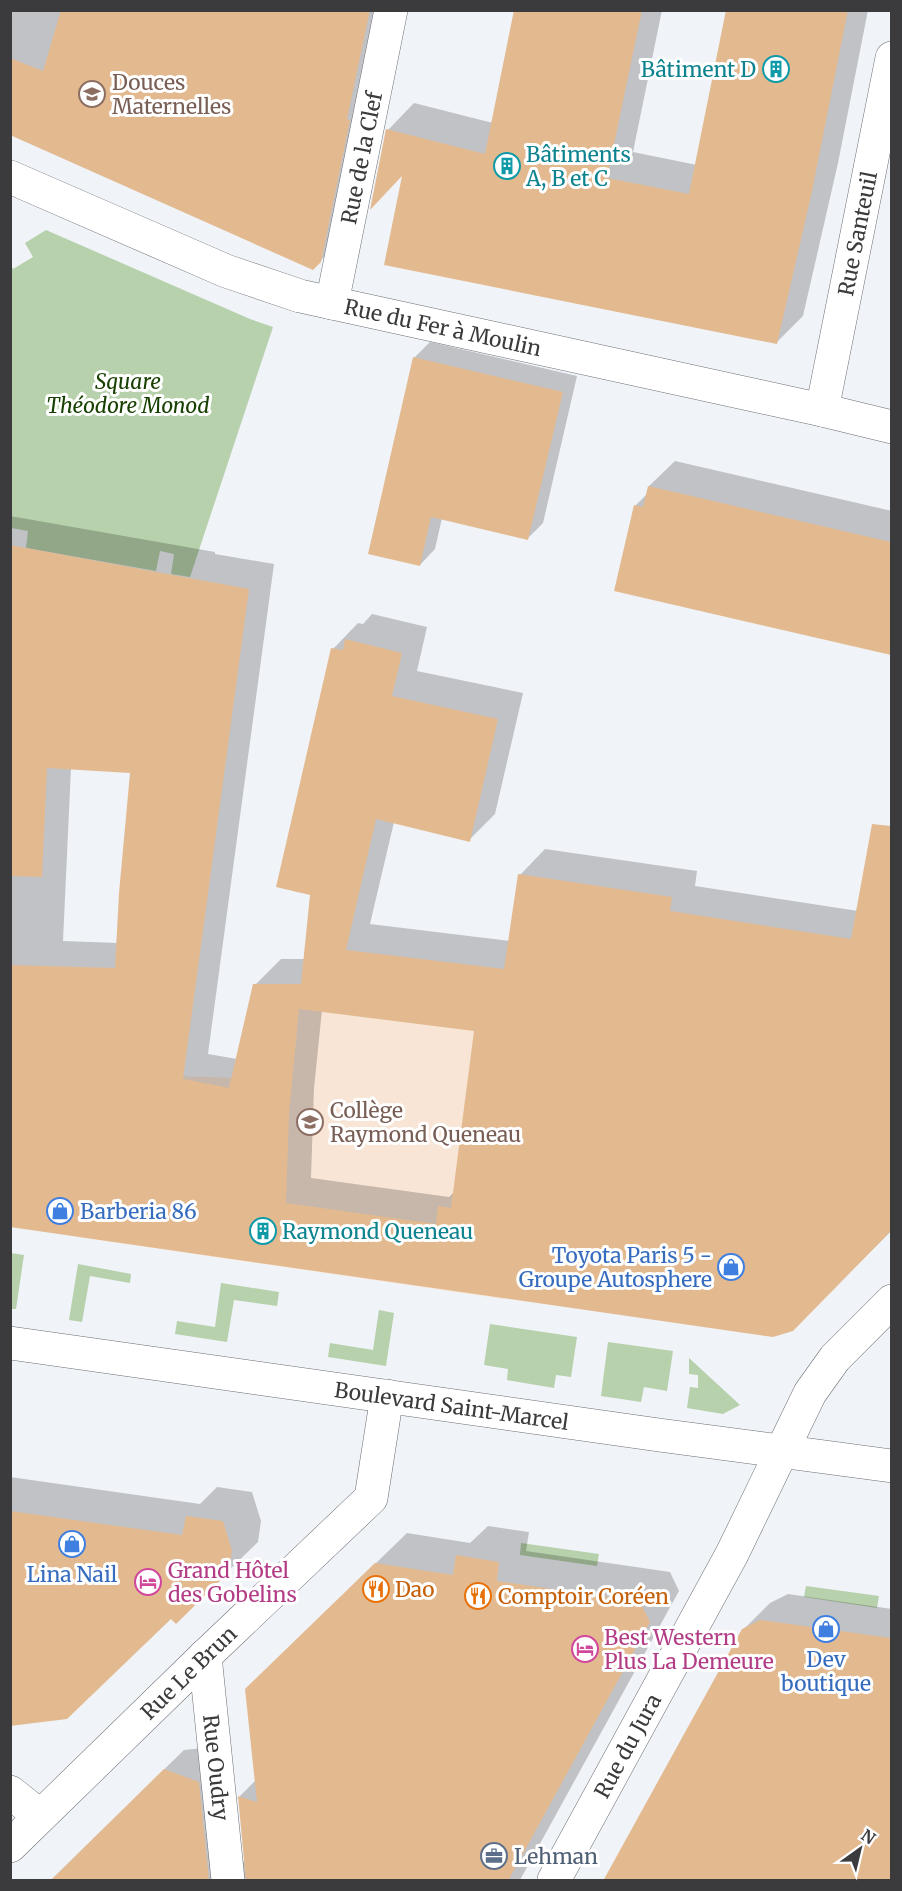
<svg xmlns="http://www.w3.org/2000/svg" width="902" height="1891" font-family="Merriweather,serif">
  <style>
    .education { fill: #f8e5d5 }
    .green { fill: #b6d1ab }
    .shadow { fill: #0003; fill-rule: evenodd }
    .building { fill: #e3ba90; fill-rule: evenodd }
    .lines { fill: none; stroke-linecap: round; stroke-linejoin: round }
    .minor-casing { stroke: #6c6e73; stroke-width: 34 }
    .major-casing { stroke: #6c6e73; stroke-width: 34 }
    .minor { stroke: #fff; stroke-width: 33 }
    .major { stroke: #fff; stroke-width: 33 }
    .labels { text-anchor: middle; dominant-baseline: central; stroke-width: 6; stroke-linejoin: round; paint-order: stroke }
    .culture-label { font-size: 21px; fill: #0d838f; stroke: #fff; text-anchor: start }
    .education-label { font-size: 21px; fill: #785e54; stroke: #fff; text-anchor: start }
    .street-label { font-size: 21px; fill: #3b3b3e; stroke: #fff }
    .park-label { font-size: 21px; font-style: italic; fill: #184000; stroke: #fff }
    .shop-label { font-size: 21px; fill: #366cbe; stroke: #fff }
    .hotel-label { font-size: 21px; fill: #b23c85; stroke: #fff; text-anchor: start }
    .food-label { font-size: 21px; fill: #c56008; stroke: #fff; text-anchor: start }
    .service-label { font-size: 21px; fill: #4e5e75; stroke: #fff; text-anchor: start }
  </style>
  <rect width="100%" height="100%" fill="#f0f3f8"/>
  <!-- education -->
  <path class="education" d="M 305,945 L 550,975 L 504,1299 L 78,1237 L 94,1073 L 292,1080 Z"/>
  <!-- green -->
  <path class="green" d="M 46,230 L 250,319 L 273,327 L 190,577 L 171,574 L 174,554 L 160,551 L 156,571 L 26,548 L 28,531 L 11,528 L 11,265 L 13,269 L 33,257 L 25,243 Z
    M 11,1253 L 24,1255 L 16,1309 L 11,1309 Z
    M 78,1264 L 131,1274 L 130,1283 L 90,1276 L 82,1322 L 69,1320 Z
    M 221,1283 L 279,1292 L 277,1306 L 234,1300 L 227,1342 L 175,1334 L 177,1321 L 215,1327 Z
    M 379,1310 L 394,1313 L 386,1366 L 328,1357 L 330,1343 L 373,1350 Z
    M 490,1324 L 577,1337 L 571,1377 L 556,1375 L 554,1388 L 507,1380 L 508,1369 L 484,1365 Z
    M 608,1342 L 673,1351 L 667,1391 L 644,1387 L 641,1402 L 601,1396 Z
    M 689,1358 L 740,1405 L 723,1414 L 687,1408 L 690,1387 L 698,1388 L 698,1375 L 689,1374 Z
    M 521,1543 L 599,1554 L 597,1566 L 520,1555 Z
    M 806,1586 L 879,1596 L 877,1608 L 804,1597 Z"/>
  <!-- shadow -->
  <path class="shadow" d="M 10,10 L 390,10 L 347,234 L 313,268 L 10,134 Z
    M 515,10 L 662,10 L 633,152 L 697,165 L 728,10 L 868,10 L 838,163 L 803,316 L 777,342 L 404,173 L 388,130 L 414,103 L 493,123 Z
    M 430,342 L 577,376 L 543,523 L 528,538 L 442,518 L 435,549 L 420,565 L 414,358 Z
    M 675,461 L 892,511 L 892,654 L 616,590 L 635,506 L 647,494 L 649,486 Z
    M 10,516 L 215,552 L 215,554 L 274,564 L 208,1054 L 237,1059 L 255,985 L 281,959 L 305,959 L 333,649 L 358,623 L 363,624 L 372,614 L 427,627 L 417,671 L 523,693 L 495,814 L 469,840 L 394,822 L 370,924 L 510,941 L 520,875 L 545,849 L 697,871 L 695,886 L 858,911 L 887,864 L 892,864 L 892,1230 L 793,1329 L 10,1226 ZM 71,768 L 132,772 L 118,943 L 63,941 ZM 322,1010 L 476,1029 L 454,1192 L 449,1197 L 311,1178 L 314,1088 Z
    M 10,1477 L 200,1504 L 217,1487 L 252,1492 L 261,1521 L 258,1542 L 227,1572 L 171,1617 L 10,1725 Z
    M 488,1526 L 529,1532 L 526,1551 L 670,1572 L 679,1591 L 520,1880 L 51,1880 L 184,1750 L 214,1747 L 242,1860 L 247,1864 L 240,1796 L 256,1780 L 277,1659 L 407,1533 L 470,1543 Z
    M 788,1594 L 892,1609 L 892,1880 L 605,1880 L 743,1630 L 770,1603 Z"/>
  <!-- building -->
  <path class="building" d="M 61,10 L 370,10 L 347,119 L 350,120 L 321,262 L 313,270 L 10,135 L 10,58 L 43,71 Z
    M 514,10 L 642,10 L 607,178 L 689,194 L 726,10 L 848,10 L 812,191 L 777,344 L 384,265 L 402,176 L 370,210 L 386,129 L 485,154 Z
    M 413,357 L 563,392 L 528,540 L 431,517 L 420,566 L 368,554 Z
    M 648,486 L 891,542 L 891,655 L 614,591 L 634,505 L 643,507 Z
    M 10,545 L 249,589 L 183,1079 L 229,1088 L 253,984 L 301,984 L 310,895 L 276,887 L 331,648 L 343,650 L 345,639 L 402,653 L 392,696 L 498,719 L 470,842 L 376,819 L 346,950 L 504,969 L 518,874 L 672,897 L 670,911 L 851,939 L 872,824 L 891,826 L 891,1231 L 793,1331 L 773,1337 L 10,1227 L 10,965 L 115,968 L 119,893 L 130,773 L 47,768 L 42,877 L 10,876 ZM 299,1009 L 474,1031 L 451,1208 L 438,1206 L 436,1224 L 286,1203 L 289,1114 Z
    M 10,1511 L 182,1535 L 186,1516 L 223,1521 L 232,1551 L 228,1573 L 176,1624 L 171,1619 L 67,1719 L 10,1726 Z
    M 456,1555 L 499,1562 L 497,1581 L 640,1602 L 650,1622 L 508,1881 L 246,1881 L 238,1796 L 257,1802 L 245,1689 L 375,1563 L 453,1575 Z
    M 760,1620 L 891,1638 L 891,1881 L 603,1881 L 742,1629 Z
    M 164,1769 L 199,1782 L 209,1881 L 50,1881 Z"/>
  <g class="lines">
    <defs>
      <g id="minor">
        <path id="s1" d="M 10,177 L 226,271 L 300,296 L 822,410 L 892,427"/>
        <path id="s2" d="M 332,303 L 391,10"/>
        <path id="s3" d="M 822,410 L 892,58"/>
        <path id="s4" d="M 205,1656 L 228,1880"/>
        <path d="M 10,1792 L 40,1816"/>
        <path id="s5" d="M 10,1846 L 205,1656 L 371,1498 L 387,1396"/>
        <path id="s6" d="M 554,1880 L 732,1554 L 810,1393 L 835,1358 L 892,1301"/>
      </g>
      <g id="major">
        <path id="s7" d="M 10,1343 L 659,1435 L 892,1466"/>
      </g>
    </defs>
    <!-- minor casing -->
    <use href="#minor" class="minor-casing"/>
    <!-- major casing -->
    <use href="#major" class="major-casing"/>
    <!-- minor -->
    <use href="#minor" class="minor"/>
    <!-- major -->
    <use href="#major" class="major"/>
  </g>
  <!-- icons -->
  <defs>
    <symbol id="building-ring" viewBox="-11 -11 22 22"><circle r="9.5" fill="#fff" stroke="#0f9aa8" stroke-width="1.5"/><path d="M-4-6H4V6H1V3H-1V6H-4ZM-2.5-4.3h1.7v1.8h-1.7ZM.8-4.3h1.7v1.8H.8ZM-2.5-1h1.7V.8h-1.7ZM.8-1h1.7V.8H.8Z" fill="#0f9aa8"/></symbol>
    <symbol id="school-ring" viewBox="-11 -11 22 22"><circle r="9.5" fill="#fff" stroke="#8d6e63" stroke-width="1.5"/><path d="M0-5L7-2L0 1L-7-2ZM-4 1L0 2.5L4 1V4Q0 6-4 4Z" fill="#8d6e63"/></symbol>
    <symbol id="shop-ring" viewBox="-11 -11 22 22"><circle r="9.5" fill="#fff" stroke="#3f7fe0" stroke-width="1.5"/><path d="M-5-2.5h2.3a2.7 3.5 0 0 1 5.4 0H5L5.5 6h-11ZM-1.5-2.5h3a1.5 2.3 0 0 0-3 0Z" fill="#3f7fe0"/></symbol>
    <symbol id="hotel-ring" viewBox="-11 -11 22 22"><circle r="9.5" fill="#fff" stroke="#d1479c" stroke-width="1.5"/><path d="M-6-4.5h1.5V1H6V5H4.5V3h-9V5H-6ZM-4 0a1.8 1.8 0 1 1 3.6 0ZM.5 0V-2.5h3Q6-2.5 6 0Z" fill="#d1479c"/></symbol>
    <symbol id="restaurant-ring" viewBox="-11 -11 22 22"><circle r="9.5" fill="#fff" stroke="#e8710a" stroke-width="1.5"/><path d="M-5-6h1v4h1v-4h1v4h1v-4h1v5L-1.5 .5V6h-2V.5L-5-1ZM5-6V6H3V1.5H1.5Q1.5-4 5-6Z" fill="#e8710a"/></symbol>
    <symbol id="office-ring" viewBox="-11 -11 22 22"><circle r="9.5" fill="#fff" stroke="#5c6f8a" stroke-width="1.5"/><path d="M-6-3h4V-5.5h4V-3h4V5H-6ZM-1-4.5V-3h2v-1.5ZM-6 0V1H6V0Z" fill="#5c6f8a"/></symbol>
  </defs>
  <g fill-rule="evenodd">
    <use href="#building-ring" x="761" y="54" width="30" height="30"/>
    <use href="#school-ring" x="77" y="79" width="30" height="30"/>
    <use href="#building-ring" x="492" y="151" width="30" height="30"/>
    <use href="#school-ring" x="295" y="1107" width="30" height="30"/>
    <use href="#shop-ring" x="45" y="1196" width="30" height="30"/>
    <use href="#building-ring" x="248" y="1216" width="30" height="30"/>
    <use href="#shop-ring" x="716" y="1252" width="30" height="30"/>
    <use href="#shop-ring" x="57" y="1529" width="30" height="30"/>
    <use href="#hotel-ring" x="133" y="1567" width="30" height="30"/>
    <use href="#restaurant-ring" x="361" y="1574" width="30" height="30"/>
    <use href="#restaurant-ring" x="463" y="1581" width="30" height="30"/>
    <use href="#shop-ring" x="811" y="1614" width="30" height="30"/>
    <use href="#hotel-ring" x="570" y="1634" width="30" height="30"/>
    <use href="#office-ring" x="479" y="1841" width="30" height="30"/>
  </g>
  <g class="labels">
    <!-- culture labels -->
    <g class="culture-label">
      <text x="756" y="69" text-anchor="end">Bâtiment D</text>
      <text x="526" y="154">Bâtiments<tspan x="526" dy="24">A, B et C</tspan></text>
      <text x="282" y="1231">Raymond Queneau</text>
    </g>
    <!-- education labels -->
    <g class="education-label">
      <text x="112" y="82">Douces<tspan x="112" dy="24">Maternelles</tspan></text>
      <text x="330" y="1110">Collège<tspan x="330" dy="24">Raymond Queneau</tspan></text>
    </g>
    <!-- street labels -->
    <g class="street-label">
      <text stroke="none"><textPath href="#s2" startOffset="148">Rue de la Clef</textPath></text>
      <text stroke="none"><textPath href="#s3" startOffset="180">Rue Santeuil</textPath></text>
      <text stroke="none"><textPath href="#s1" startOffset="460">Rue du Fer à Moulin</textPath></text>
      <text stroke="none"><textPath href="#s7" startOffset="446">Boulevard Saint-Marcel</textPath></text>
      <text stroke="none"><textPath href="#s5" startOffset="249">Rue Le Brun</textPath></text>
      <text stroke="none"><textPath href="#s6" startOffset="153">Rue du Jura</textPath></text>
      <text stroke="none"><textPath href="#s4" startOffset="112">Rue Oudry</textPath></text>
    </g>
    <!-- park labels -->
    <g class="park-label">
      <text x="128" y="381">Square<tspan x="128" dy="24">Théodore Monod</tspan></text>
    </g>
    <!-- shop labels -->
    <g class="shop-label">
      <text x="80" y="1211" text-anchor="start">Barberia 86</text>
      <text x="712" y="1255" text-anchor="end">Toyota Paris 5 -<tspan x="712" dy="24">Groupe Autosphere</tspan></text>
      <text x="72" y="1574">Lina Nail</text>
      <text x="826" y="1659">Dev<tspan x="826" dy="24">boutique</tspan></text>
    </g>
    <!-- hotel labels -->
    <g class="hotel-label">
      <text x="168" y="1570">Grand Hôtel<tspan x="168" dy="24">des Gobelins</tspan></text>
      <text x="604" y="1637">Best Western<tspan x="604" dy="24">Plus La Demeure</tspan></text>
    </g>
    <!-- food labels -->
    <g class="food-label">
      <text x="395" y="1589">Dao</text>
      <text x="498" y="1596">Comptoir Coréen</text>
    </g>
    <!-- service labels -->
    <g class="service-label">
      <text x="514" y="1856">Lehman</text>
    </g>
  </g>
  <!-- border -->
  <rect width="902" height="1891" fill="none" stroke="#3b3b3e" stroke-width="24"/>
  <!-- north arrow -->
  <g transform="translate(860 1849) rotate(34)" stroke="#ffffff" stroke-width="4.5" paint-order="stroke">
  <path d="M0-4.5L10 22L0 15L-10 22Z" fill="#3b3b3e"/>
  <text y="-9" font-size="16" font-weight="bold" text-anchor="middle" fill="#3b3b3e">N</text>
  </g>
</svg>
